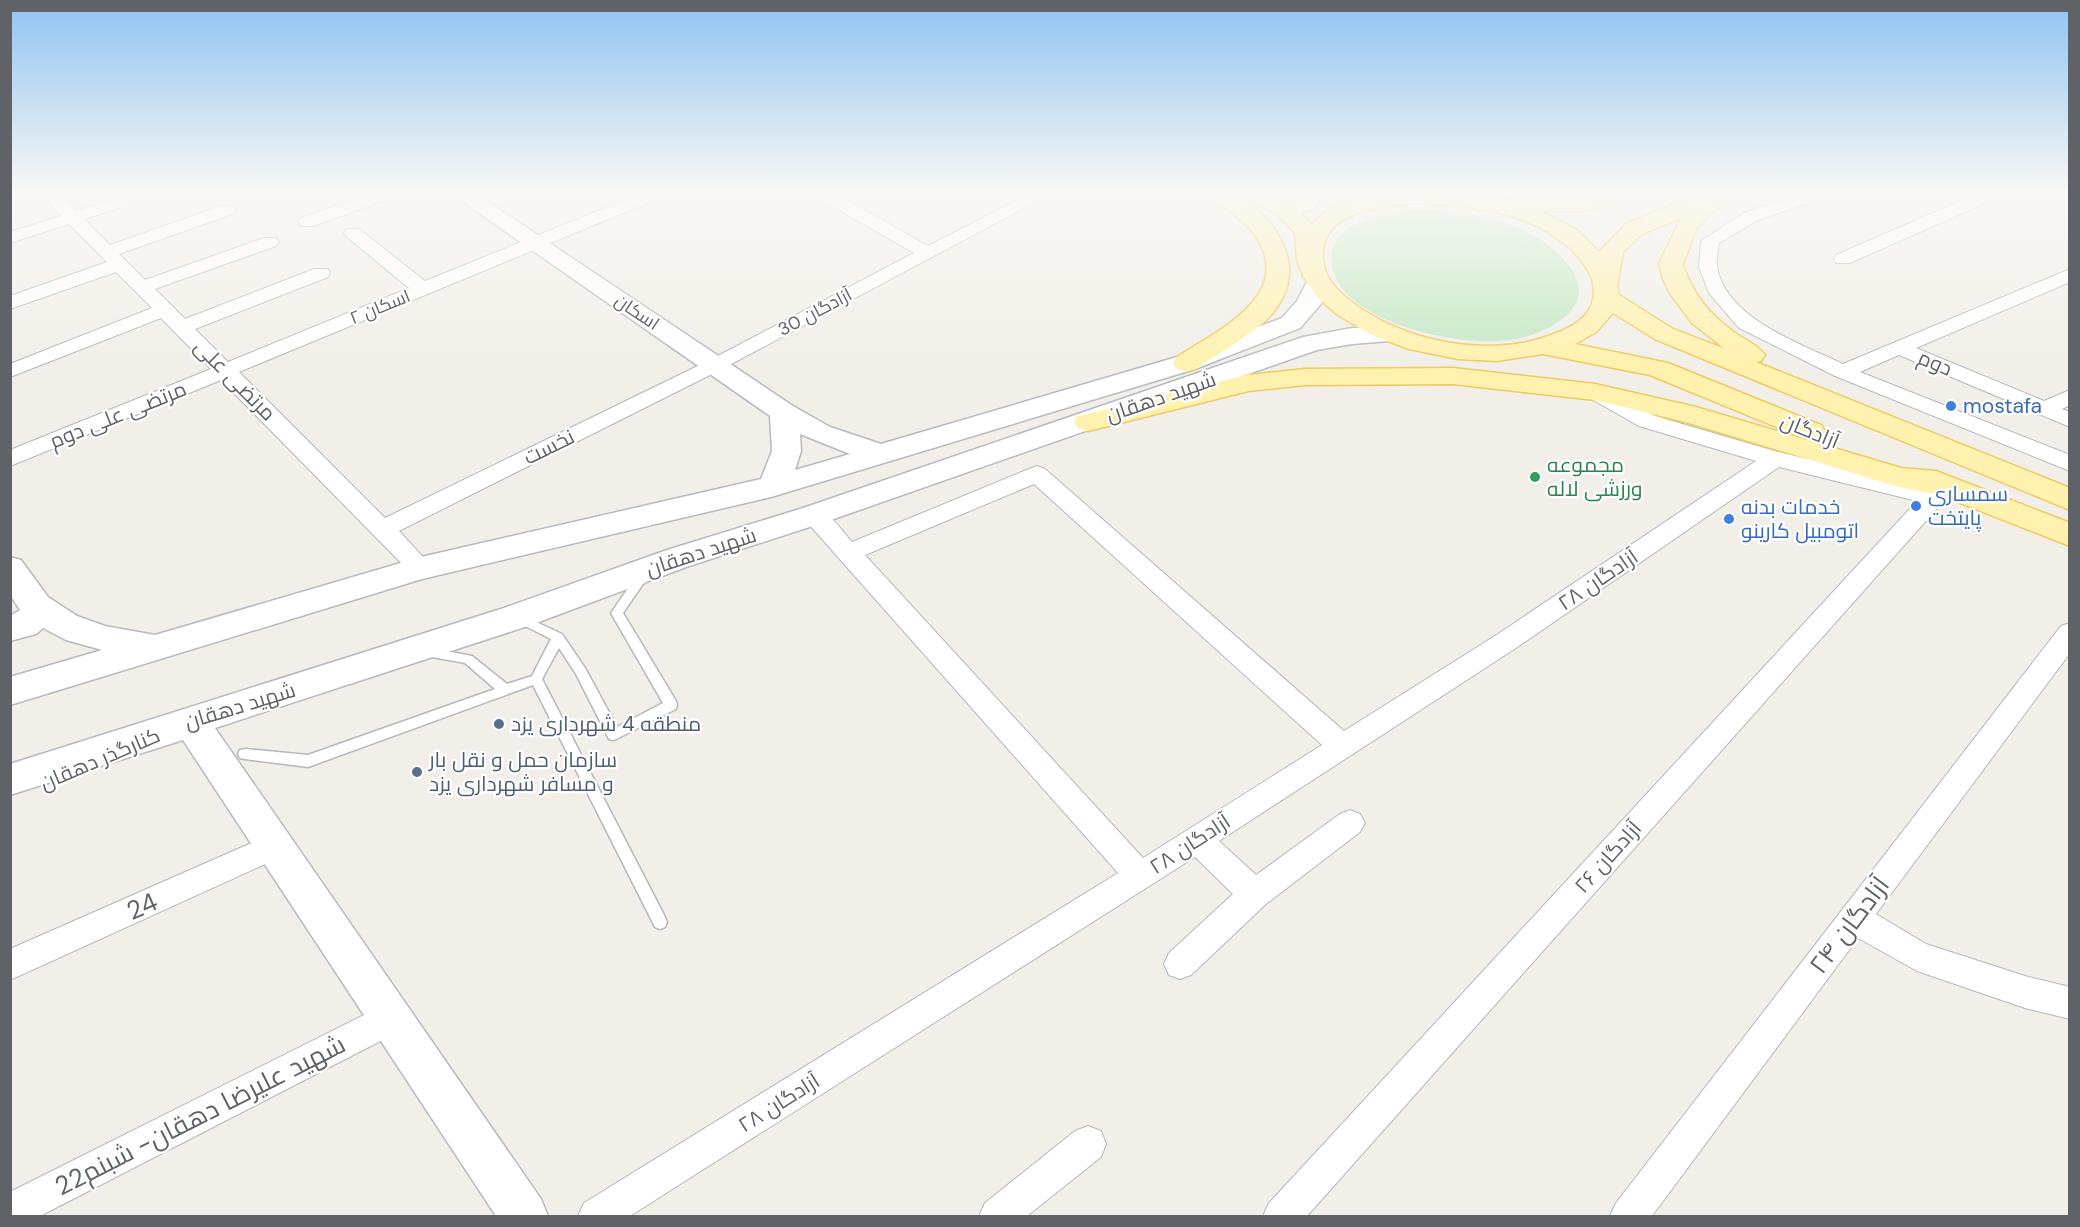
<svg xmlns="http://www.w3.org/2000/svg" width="2080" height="1227" font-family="'DM Sans',Cairo,sans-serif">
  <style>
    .green { fill: #c5e8c5 }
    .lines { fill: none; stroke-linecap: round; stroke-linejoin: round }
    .lane-casing { stroke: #b5b8bc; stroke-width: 3 }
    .street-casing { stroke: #b5b8bc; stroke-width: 2 }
    .secondary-casing { stroke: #b6babf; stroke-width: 3 }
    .primary-casing { stroke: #f2c960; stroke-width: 3 }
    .lane { fill: #fff; fill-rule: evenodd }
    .street { fill: #fff; fill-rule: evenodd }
    .secondary { fill: #fff; fill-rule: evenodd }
    .primary { fill: #fff2af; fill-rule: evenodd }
    .shop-dot { fill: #3f7fe0; stroke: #fff; stroke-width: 2 }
    .leisure-dot { fill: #2e9e5b; stroke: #fff; stroke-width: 2 }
    .service-dot { fill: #5c6f8a; stroke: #fff; stroke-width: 2 }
    .labels { text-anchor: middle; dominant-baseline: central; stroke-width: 4.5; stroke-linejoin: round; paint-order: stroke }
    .far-street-label { font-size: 18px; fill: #5f6368; stroke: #fff }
    .street-label { font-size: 21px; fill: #5f6368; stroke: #fff }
    .shop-label { font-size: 21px; fill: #366cbe; stroke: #fff; text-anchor: start }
    .leisure-label { font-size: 21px; fill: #27864d; stroke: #fff; text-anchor: start }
    .service-label { font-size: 21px; fill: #4e5e75; stroke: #fff; text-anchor: start }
    .near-street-label { font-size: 26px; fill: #5f6368; stroke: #fff }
  </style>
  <rect width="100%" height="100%" fill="#f1efe8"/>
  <!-- green -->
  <path class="green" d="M 1413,210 C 1465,211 1527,218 1564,260 C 1572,268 1579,279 1579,292 C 1579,303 1569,314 1560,321 C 1515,352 1451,342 1402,326 C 1379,318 1344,301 1335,276 C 1317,225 1376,215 1413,210 Z"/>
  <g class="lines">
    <defs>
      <path id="lane" d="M 649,572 L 653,573 L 655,576 L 643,584 L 623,613 L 676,701 L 677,705 L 676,709 L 614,740 L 609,739 L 576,674 L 559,648 L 542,679 L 665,917 L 667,922 L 665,927 L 660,929 L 655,927 L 533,685 L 308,767 L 245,759 L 240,758 L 238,754 L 240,750 L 245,749 L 308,755 L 495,689 L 465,663 L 421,655 L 419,652 L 421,649 L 425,647 L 472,656 L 507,684 L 532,676 L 551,639 L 513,620 L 511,617 L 517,613 L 562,634 L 585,668 L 617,727 L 663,703 L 611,613 L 635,578 Z"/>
      <path id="street" d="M 40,193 L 57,193 L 76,211 L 131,193 L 155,193 L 153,197 L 84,219 L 110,245 L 221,206 L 233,206 L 236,210 L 233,214 L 119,254 L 145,280 L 264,238 L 276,238 L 279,242 L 276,246 L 155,289 L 185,319 L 314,269 L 328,269 L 330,273 L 328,277 L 195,329 L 228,362 L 409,288 L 347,237 L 344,233 L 347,229 L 359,229 L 425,281 L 642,193 L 664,193 L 662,197 L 239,372 L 385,518 L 708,361 L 914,253 L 816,197 L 814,193 L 834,193 L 928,246 L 1031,193 L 1052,193 L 722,369 L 399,531 L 433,568 L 430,574 L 421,577 L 412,574 L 221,380 L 10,466 L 10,450 L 211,369 L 161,318 L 10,377 L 10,364 L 152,308 L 116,272 L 10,309 L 10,296 L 107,262 L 69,224 L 10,243 L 10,232 L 61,216 Z
        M 373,193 L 397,193 L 394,197 L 313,226 L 301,226 L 298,222 L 301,218 Z
        M 1804,193 L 1829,193 L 1826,197 L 1756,221 L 1719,243 C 1718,250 1716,260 1717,267 C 1726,319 1802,344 1843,364 L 2070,269 L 2070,282 L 1916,348 L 2044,401 L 2070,390 L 2070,405 L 2062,409 L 2070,412 L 2070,427 L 1899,355 L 1860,372 L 2070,455 L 2070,471 L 1835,376 L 1739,328 L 1709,293 L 1699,267 L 1701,241 L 1744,213 Z
        M 1979,193 L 2002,193 L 1999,197 L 1850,263 L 1836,263 L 1834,259 L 1836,255 Z
        M 1595,386 L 1655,416 L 1778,452 L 1930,488 C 1938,480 1943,477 1954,481 L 1957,486 L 1307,1216 L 1263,1216 L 1269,1203 L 1917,501 L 1779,467 L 1516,648 L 1219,841 L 1256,875 L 1340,814 L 1350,810 L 1360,814 L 1365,823 L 1360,832 L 1266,904 L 1191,975 L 1180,979 L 1169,975 L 1164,964 L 1169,953 L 1233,894 L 1195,857 L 630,1216 L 578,1216 L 584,1203 L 1118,873 L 806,521 L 802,515 L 806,509 C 826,504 839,528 852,542 L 1029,469 L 1037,466 L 1045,469 L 1344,731 L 1498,634 L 1756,461 L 1639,426 L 1588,397 L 1584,392 L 1588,387 ZM 1034,484 L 1322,745 L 1143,858 L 865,555 Z
        M 2070,623 L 2070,653 L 1876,914 L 1926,944 L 2025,976 L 2070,987 L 2070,1019 L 2025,1008 L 1917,971 L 1858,938 L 1652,1216 L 1610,1216 L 1616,1203 L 2061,626 Z
        M 274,833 L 285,837 L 289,846 L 285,855 L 10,980 L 10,949 Z
        M 390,1002 L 402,1006 L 407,1018 L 402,1030 L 40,1216 L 10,1216 L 10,1192 Z
        M 1088,1126 L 1101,1131 L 1106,1144 L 1101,1157 L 1027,1216 L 979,1216 L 985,1203 L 1075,1131 Z"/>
      <path id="secondary" d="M 450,193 L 475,193 L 793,406 L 830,427 L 881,444 L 1177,357 L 1282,318 L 1297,301 L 1309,278 L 1318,276 L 1327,278 L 1330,283 L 1321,304 L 1300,328 L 1195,369 L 771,497 L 422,579 L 10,705 L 10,677 L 102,650 L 66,640 L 43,628 L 36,634 L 10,641 L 10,616 L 20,610 L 10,595 L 10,557 L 21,560 L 48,597 L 77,616 L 105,626 L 155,635 L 421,557 L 761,479 L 772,451 L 770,416 ZM 800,434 L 850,454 L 795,470 L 801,451 Z
        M 1392,327 L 1401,330 L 1405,335 L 1401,340 L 1352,344 L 1317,350 L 825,522 L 689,566 L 528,626 L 215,728 L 541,1199 L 548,1216 L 496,1216 L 183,740 L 10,795 L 10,764 L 504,608 L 667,550 L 803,508 L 1303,337 L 1352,328 Z"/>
      <path id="primary" d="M 1209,193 L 1235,193 L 1241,196 L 1239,193 L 1267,193 L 1288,202 L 1297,199 L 1301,193 L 1323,193 L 1314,209 L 1301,213 L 1312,224 C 1342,189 1420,188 1462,193 C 1481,195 1500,203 1517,198 L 1586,197 L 1601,193 L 1635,193 L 1632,198 L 1587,211 L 1540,211 L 1577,230 L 1599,252 L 1626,224 L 1698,194 L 1735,193 L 1697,227 L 1683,264 C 1692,294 1710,315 1735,333 C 1745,340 1758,345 1765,355 L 1761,361 L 1756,362 L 2070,488 L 2070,510 L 1655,339 L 1613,313 L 1596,332 L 1575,344 L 1668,363 L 1821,425 L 1825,431 L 1821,437 L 1811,440 L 1801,437 L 1650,375 L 1543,354 L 1497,361 L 1458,359 L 1409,349 L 1372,335 L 1338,315 L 1317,297 L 1303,276 L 1297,260 L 1295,233 L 1278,215 L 1245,199 C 1287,232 1309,279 1265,321 C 1244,340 1219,353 1195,369 L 1186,371 L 1177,369 L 1173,363 L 1177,357 C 1220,329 1302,292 1250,229 C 1239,215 1217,205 1209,193 ZM 1413,203 C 1473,206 1548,212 1585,266 C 1594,278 1597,294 1590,308 C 1582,324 1561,332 1545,337 C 1481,359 1391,339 1341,293 C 1329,282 1322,269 1323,253 C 1324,211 1382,207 1413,203 ZM 1681,218 L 1659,264 L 1663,279 L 1669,292 L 1692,323 L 1725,349 L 1673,329 L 1619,295 L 1617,286 L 1623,252 L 1642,234 Z
        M 1453,368 L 1595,384 L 1696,407 L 1901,468 L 1936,471 L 2070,523 L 2070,546 L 1940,495 L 1899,487 L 1689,423 L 1595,400 L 1453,384 L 1305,385 L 1248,391 L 1088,431 L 1078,428 L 1074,422 L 1078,416 L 1248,375 L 1305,369 Z"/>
    </defs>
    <!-- lane casing -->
    <use href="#lane" class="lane-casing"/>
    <!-- street casing -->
    <use href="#street" class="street-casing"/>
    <!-- secondary casing -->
    <use href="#secondary" class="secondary-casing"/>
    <!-- primary casing -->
    <use href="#primary" class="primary-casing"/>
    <!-- lane -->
    <use href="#lane" class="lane"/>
    <!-- street -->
    <use href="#street" class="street"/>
    <!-- secondary -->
    <use href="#secondary" class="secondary"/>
    <!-- primary -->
    <use href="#primary" class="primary"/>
  </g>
  <!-- sky -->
  <linearGradient id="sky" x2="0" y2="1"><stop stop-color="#8fc3f1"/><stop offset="0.53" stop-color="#f9f8f5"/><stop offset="1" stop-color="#f9f8f5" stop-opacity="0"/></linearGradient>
  <rect width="2080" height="364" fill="url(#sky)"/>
  <!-- markers -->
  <g class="shop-dot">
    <circle cx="1951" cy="406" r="6"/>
    <circle cx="1916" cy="506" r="6"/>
    <circle cx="1729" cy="519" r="6"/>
  </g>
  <circle class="leisure-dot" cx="1535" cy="477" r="6"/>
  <g class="service-dot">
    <circle cx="499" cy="724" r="6"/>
    <circle cx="417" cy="772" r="6"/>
  </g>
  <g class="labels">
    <!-- far-street labels -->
    <g class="far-street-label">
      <text transform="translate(380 307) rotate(-22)">اسکان ۲</text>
      <text transform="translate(637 312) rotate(34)">اسکان</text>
      <text transform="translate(815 312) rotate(-28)">آزادگان 30</text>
    </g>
    <!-- street labels -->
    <g class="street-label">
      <text transform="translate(1935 363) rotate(23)">دوم</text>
      <text transform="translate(235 380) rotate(45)">مرتضی علی</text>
      <text transform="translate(1161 397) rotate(-19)">شهید دهقان</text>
      <text transform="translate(118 415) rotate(-22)">مرتضی علی دوم</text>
      <text transform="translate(1810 431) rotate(22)">آزادگان</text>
      <text transform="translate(549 447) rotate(-26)">نخست</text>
      <text transform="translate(701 552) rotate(-18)">شهید دهقان</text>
      <text transform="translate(1598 580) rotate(-34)">۲۸ آزادگان</text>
      <text transform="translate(240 706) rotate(-17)">شهید دهقان</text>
      <text transform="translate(100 759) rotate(-23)">کنارگذر دهقان</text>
      <text transform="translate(1190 844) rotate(-33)">۲۸ آزادگان</text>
      <text transform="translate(1608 857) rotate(-48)">۲۶ آزادگان</text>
      <text transform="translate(779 1103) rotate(-32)">۲۸ آزادگان</text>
    </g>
    <!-- shop labels -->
    <g class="shop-label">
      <text x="1963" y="406">mostafa</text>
      <text x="1928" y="494">سمساری<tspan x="1928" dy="24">پایتخت</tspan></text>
      <text x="1741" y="507">خدمات بدنه<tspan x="1741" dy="24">اتومبیل کارینو</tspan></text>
    </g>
    <!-- leisure labels -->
    <g class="leisure-label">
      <text x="1547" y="465">مجموعه<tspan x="1547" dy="24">ورزشی لاله</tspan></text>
    </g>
    <!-- service labels -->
    <g class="service-label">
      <text x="511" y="724">منطقه 4 شهرداری یزد</text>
      <text x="429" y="760">سازمان حمل و نقل بار<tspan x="429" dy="24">و مسافر شهرداری یزد</tspan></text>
    </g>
    <!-- near-street labels -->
    <g class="near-street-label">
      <text transform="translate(142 906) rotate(-24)">24</text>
      <text transform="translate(1849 925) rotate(-53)">۲۴ آزادگان</text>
      <text transform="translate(200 1115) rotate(-27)">شهید علیرضا دهقان- شبنم22</text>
    </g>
  </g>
  <!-- border -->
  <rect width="2080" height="1227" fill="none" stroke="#5f6368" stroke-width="24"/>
</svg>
